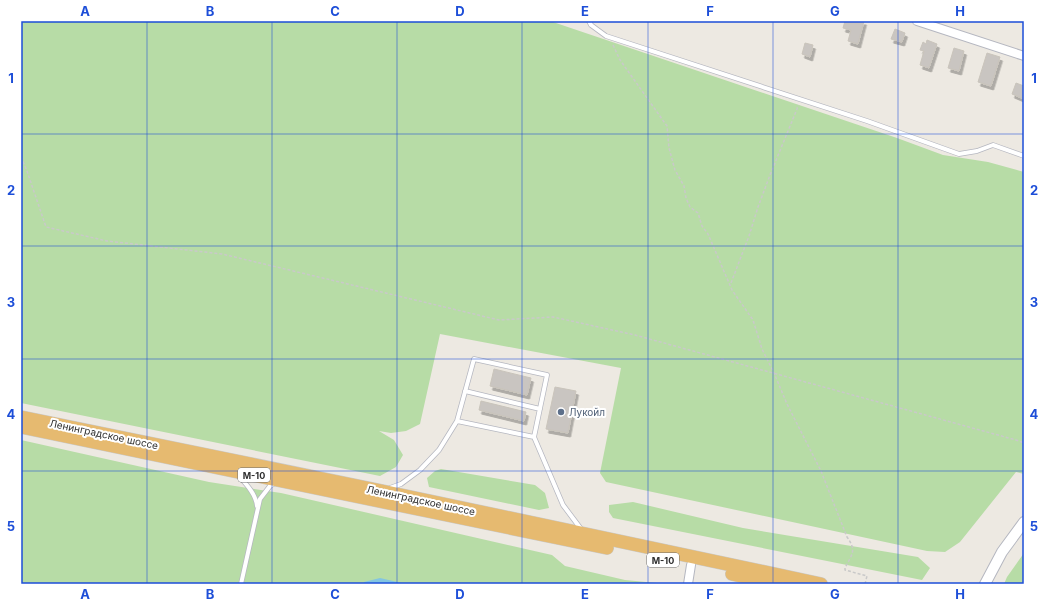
<svg xmlns="http://www.w3.org/2000/svg" width="1045" height="605" font-family="Inter,sans-serif">
  <style>
    .green { fill: #b7dca6 }
    .water { fill: #83c5e1 }
    .building { fill: #c9c5c1; stroke: #c9c4bb; filter: url(#shadow) }
    .lines { fill: none; stroke-linecap: round; stroke-linejoin: round }
    .service-casing { stroke: #b5b7c0; stroke-width: 5.5 }
    .minor-casing { stroke: #b5b7c0; stroke-width: 10 }
    .tertiary-casing { stroke: #b5b7c0; stroke-width: 12 }
    .trunk-casing { stroke: #c9c9c9; stroke-width: 14 }
    .path { stroke: #c9c9c9; stroke-width: 1.5; stroke-dasharray: 3 2; stroke-linecap: butt }
    .service { stroke: #fff; stroke-width: 4 }
    .minor { stroke: #fff; stroke-width: 8 }
    .tertiary { stroke: #fff; stroke-width: 10 }
    .trunk { stroke: #e6ba70; stroke-width: 13 }
    .grid { fill: none; stroke: #1d4ed8; stroke-width: 1; stroke-opacity: 0.55 }
    .service-dot { fill: #5c6f8a; stroke: #fff; stroke-width: 1.5 }
    .labels { text-anchor: middle; dominant-baseline: central; stroke-width: 4; stroke-linejoin: round; paint-order: stroke }
    .shield { fill: #fff; stroke: #6d6d6d; stroke-width: 1 }
    .shield-label { font-size: 9px; font-weight: bold; fill: #2e2e2e }
    .service-label { font-size: 10px; fill: #4e5e75; stroke: #fff; text-anchor: start }
    .street-label { font-size: 10px; fill: #2e2e2e; stroke: #fff }
    .neatline { fill: none; stroke: #1d4ed8; stroke-width: 1.5 }
    .grid-label { font-size: 13px; text-anchor: middle; font-weight: bold; fill: #1d4ed8 }
  </style>
  <defs>
    <filter id="shadow"><feDropShadow dx="2.5" dy="4" stdDeviation="0" flood-color="#0004"/></filter>
  </defs>
  <rect width="100%" height="100%" fill="#ede9e2"/>
  <!-- green -->
  <path class="green" d="M 21,21 L 550,21 L 897,138 L 943,155 L 988,162 L 1024,172 L 1024,474 L 1016,472 L 960,542 L 945,552 L 927,551 L 606,482 L 600,473 L 621,368 L 440,334 L 420,424 L 406,431 L 391,433 L 379,431 L 394,440 L 403,455 L 396,467 L 380,476 L 21,403 Z
    M 21,440 L 209,482 L 281,493 L 552,555 L 565,566 L 625,580 L 667,584 L 21,584 Z
    M 441,469 L 535,485 L 545,493 L 549,508 L 539,510 L 429,487 L 427,478 L 435,471 Z
    M 633,502 L 743,528 L 918,557 L 930,568 L 922,580 L 613,518 L 609,512 L 609,505 Z
    M 1024,553 L 1024,584 L 1004,584 L 1007,577 Z"/>
  <!-- water -->
  <path class="water" d="M 380,578 L 406,584 L 364,584 L 364,582 Z"/>
  <!-- building -->
  <path class="building" d="M 845,21 L 864,21 L 858,44 L 848,41 L 851,30 L 843,28 Z
    M 895,29 L 905,33 L 902,42 L 891,39 Z
    M 927,40 L 937,44 L 929,68 L 920,65 L 924,51 L 920,50 L 923,42 L 926,44 Z
    M 805,43 L 813,45 L 810,57 L 802,54 Z
    M 954,48 L 964,51 L 959,71 L 948,68 Z
    M 987,53 L 1000,57 L 991,86 L 978,82 Z
    M 1016,83 L 1024,86 L 1024,99 L 1012,94 Z
    M 494,369 L 531,378 L 527,395 L 490,386 Z
    M 555,387 L 576,391 L 568,433 L 546,429 Z
    M 481,401 L 526,412 L 524,421 L 479,410 Z"/>
  <g class="lines">
    <defs>
      <path id="service" d="M 589,21 L 591,25 L 606,36 L 867,121 L 959,154 L 977,151 L 993,145 L 1024,156
        M 465,391 L 540,409
        M 457,421 L 534,437
        M 238,475 C 246,484 256,494 257,506
        M 390,488 L 401,484 L 420,470 L 439,450 L 457,421 L 474,359 L 547,375 L 534,437 L 563,505 L 581,529
        M 241,584 L 260,499 L 270,486 L 275,483"/>
      <path id="minor" d="M 917,21 L 1024,56
        M 688,584 L 691,565"/>
      <path id="tertiary" d="M 985,584 L 1002,552 L 1024,522"/>
      <path id="trunk" d="M 21,417 L 382,491 L 821,584
        M 21,427 L 607,548
        M 732,574 L 776,584"/>
    </defs>
    <!-- service casing -->
    <use href="#service" class="service-casing"/>
    <!-- minor casing -->
    <use href="#minor" class="minor-casing"/>
    <!-- tertiary casing -->
    <use href="#tertiary" class="tertiary-casing"/>
    <!-- trunk casing -->
    <use href="#trunk" class="trunk-casing"/>
    <!-- path -->
    <path class="path" d="M 613,45 L 620,60 L 667,126 L 669,148 L 675,170 L 684,186 L 686,198 L 690,207 L 698,213 L 702,226 L 708,234 L 732,290 L 753,320 L 762,349 L 774,373 L 787,404 L 821,471 L 847,537 C 857,551 852,554 845,568 L 845,570 L 867,576 L 865,584
      M 21,157 L 27,171 L 46,227 L 107,241 L 222,254 L 499,320 L 553,317 L 635,335 L 1016,440 L 1024,443
      M 731,283 L 749,236 L 758,207 L 770,175 L 797,109 L 798,105"/>
    <!-- service -->
    <use href="#service" class="service"/>
    <!-- minor -->
    <use href="#minor" class="minor"/>
    <!-- tertiary -->
    <use href="#tertiary" class="tertiary"/>
    <!-- trunk -->
    <use href="#trunk" class="trunk"/>
  </g>
  <!-- grid -->
  <path class="grid" d="M 147,21 L 147,584M 272,21 L 272,584M 397,21 L 397,584M 522,21 L 522,584M 648,21 L 648,584M 773,21 L 773,584M 898,21 L 898,584M 21,134 L 1024,134M 21,246 L 1024,246M 21,359 L 1024,359M 21,471 L 1024,471"/>
  <!-- markers -->
  <circle class="service-dot" cx="561" cy="412" r="4"/>
  <g class="labels">
    <!-- shield labels -->
    <g class="shield">
      <rect x="238" y="468" width="32" height="14" rx="3"/>
      <rect x="647" y="553" width="32" height="14" rx="3"/>
    </g>
    <g class="shield-label">
      <text x="254" y="475">М-10</text>
      <text x="663" y="560">М-10</text>
    </g>
    <!-- service labels -->
    <g class="service-label">
      <text x="569" y="412">Лукойл</text>
    </g>
    <!-- street labels -->
    <g class="street-label">
      <text transform="translate(104 434) rotate(12)">Ленинградское шоссе</text>
      <text transform="translate(421 500) rotate(12)">Ленинградское шоссе</text>
    </g>
  </g>
  <!-- border -->
  <rect width="1045" height="605" fill="none" stroke="#ffffff" stroke-width="44"/>
  <rect x="22" y="22" width="1001" height="561" class="neatline"/>
  <g class="grid-label">
    <text x="85" y="16">A</text>
    <text x="210" y="16">B</text>
    <text x="335" y="16">C</text>
    <text x="460" y="16">D</text>
    <text x="585" y="16">E</text>
    <text x="710" y="16">F</text>
    <text x="835" y="16">G</text>
    <text x="960" y="16">H</text>
    <text x="11" y="83">1</text>
    <text x="1034" y="83">1</text>
    <text x="11" y="195">2</text>
    <text x="1034" y="195">2</text>
    <text x="11" y="307">3</text>
    <text x="1034" y="307">3</text>
    <text x="11" y="419">4</text>
    <text x="1034" y="419">4</text>
    <text x="11" y="531">5</text>
    <text x="1034" y="531">5</text>
    <text x="85" y="599">A</text>
    <text x="210" y="599">B</text>
    <text x="335" y="599">C</text>
    <text x="460" y="599">D</text>
    <text x="585" y="599">E</text>
    <text x="710" y="599">F</text>
    <text x="835" y="599">G</text>
    <text x="960" y="599">H</text>
  </g>
</svg>
